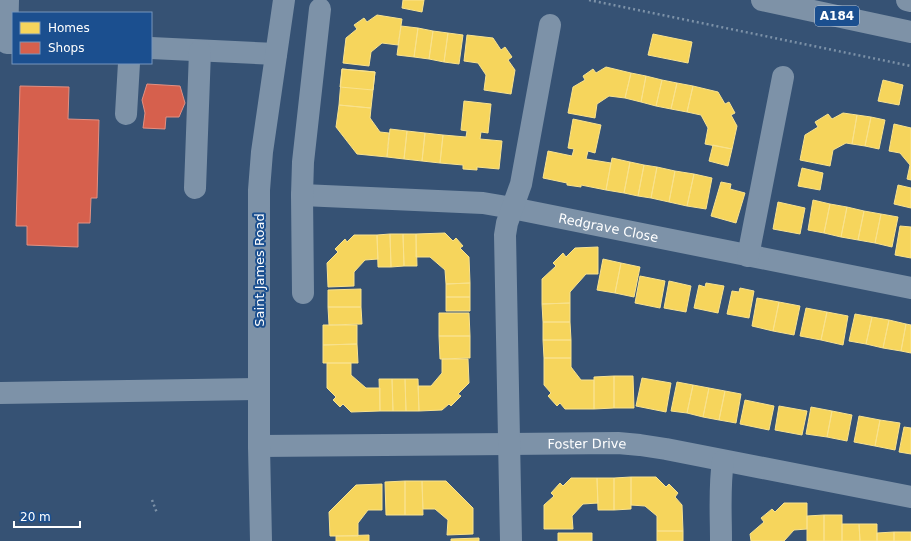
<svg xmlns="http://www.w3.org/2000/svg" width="911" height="541" font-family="'DejaVu Sans',sans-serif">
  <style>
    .homes { fill: #f6d55c; stroke: #f9e28d }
    .shops { fill: #d6604d; stroke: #e29082 }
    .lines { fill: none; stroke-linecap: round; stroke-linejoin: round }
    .path { stroke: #7d92a8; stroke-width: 2.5; stroke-dasharray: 2 3; stroke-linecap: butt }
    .minor { stroke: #7d92a8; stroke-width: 22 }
    .highway { stroke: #7e92a7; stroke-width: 22 }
    .labels { text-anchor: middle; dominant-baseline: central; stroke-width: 4; stroke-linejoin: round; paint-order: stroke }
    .shield { fill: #1b4f8f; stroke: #bbcadd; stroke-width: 1 }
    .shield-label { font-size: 12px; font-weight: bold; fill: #fff }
    .street-label { font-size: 13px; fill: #fff; stroke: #1b4f8f }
  </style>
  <rect width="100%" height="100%" fill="#365274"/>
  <!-- homes -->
  <path class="homes" d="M 403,0 L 424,0 L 422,12 L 402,8 Z
    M 377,15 L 402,19 L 398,45 L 382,43 L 371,52 L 369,66 L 343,63 L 346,38 L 357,29 L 354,25 L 364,18 L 367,22 Z
    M 401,26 L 418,28 L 414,57 L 397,55 Z
    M 418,28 L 433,31 L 429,59 L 414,57 Z
    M 433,31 L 448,33 L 444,62 L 429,59 Z
    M 448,33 L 463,35 L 459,64 L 444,62 Z
    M 653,34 L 692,42 L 688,63 L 648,55 Z
    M 467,35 L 493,38 L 501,50 L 505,47 L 512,57 L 508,60 L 515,70 L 511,94 L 484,90 L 486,75 L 478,63 L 464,61 Z
    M 606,67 L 631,73 L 625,98 L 609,96 L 597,104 L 595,118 L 568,113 L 573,87 L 585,80 L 583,76 L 593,69 L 596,73 Z
    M 342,69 L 375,72 L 373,90 L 340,87 Z
    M 342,69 L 375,72 L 371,108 L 339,105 Z
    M 631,73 L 646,76 L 641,102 L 625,98 Z
    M 646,76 L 662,80 L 656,106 L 641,102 Z
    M 662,80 L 677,83 L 671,109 L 656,106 Z
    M 883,80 L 903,85 L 899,105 L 878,101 Z
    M 677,83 L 693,86 L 687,112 L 671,109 Z
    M 693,86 L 718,92 L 725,104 L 729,102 L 735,113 L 731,115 L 737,126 L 732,149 L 705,144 L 708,128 L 701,115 L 687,112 Z
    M 464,101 L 491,104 L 488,133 L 481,132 L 480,139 L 502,141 L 499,169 L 477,167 L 477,170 L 463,169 L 463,165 L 440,163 L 443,135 L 466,137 L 467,131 L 461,130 Z
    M 339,105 L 371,108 L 370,118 L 380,132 L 389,133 L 387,157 L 357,154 L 336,127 Z
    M 843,113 L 857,115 L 852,144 L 846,143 L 833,150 L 830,166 L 800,160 L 805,135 L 818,127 L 815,122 L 828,114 L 832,119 Z
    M 857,115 L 871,117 L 865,146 L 852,144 Z
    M 871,117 L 885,120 L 879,149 L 865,146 Z
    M 573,119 L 601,125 L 595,153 L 588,151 L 586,159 L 611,163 L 606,190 L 581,185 L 581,187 L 567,185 L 567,183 L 543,178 L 548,151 L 572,156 L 574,149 L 568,148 Z
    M 894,124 L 911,128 L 911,180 L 907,179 L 910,165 L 900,153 L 889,151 Z
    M 390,129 L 407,131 L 404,159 L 387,157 Z
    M 407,131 L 425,133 L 422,161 L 404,159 Z
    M 425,133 L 443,135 L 440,163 L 422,161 Z
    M 713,145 L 732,149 L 728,166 L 709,161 Z
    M 612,158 L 630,162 L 624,193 L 606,190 Z
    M 630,162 L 644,165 L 638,196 L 624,193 Z
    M 644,165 L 657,167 L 651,198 L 638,196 Z
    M 657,167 L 675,171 L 669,202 L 651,198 Z
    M 802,168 L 823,173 L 820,190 L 798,186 Z
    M 675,171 L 694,174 L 687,206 L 669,202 Z
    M 694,174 L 712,178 L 706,209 L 687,206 Z
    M 721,182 L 731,184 L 730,189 L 745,193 L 736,223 L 711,216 Z
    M 898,185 L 911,188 L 911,208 L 894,204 Z
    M 813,200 L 830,204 L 824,233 L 808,230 Z
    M 778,202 L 805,208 L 800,234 L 773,229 Z
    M 830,204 L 847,207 L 841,237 L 824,233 Z
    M 847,207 L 864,211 L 858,240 L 841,237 Z
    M 864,211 L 881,214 L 875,243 L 858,240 Z
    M 881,214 L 898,217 L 892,247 L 875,243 Z
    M 900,226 L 911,227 L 911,258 L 895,255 Z
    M 445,233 L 453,241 L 456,238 L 463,246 L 460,248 L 469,257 L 470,283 L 446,284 L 445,270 L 430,257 L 416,257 L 416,234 Z
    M 390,234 L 403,234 L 404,266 L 391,267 Z
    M 390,234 L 391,267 L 378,267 L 377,235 Z
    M 403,234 L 416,234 L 417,266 L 404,266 Z
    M 354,235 L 377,235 L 378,259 L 365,260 L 354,272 L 354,286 L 328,287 L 327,263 L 338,252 L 335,249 L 345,239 L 347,242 Z
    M 598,247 L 598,274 L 586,274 L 570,292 L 570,303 L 542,304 L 542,279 L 556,266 L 553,263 L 563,253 L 566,257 L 575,248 Z
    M 603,259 L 621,263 L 615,293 L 597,290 Z
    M 621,263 L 640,267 L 634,297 L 615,293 Z
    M 640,276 L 665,281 L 660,308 L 635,303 Z
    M 669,281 L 691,286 L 686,312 L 664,308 Z
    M 470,283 L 470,297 L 446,297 L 446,284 Z
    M 706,283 L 724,286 L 718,313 L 694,308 L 699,285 L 705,287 Z
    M 740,288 L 754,291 L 749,318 L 727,314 L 732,291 L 739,292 Z
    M 361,289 L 361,307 L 328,307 L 328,290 Z
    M 446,297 L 470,297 L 470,311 L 446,311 Z
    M 757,298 L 779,302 L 773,331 L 752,326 Z
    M 779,302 L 800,306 L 794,335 L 773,331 Z
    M 570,303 L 570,322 L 543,322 L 542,304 Z
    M 328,307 L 361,307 L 362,324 L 329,325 Z
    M 806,308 L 827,312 L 821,340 L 800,336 Z
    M 827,312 L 848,316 L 843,345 L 821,340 Z
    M 439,313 L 469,313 L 470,336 L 439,336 Z
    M 855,314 L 872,317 L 866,344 L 849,341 Z
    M 872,317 L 889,320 L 883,348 L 866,344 Z
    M 889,320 L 906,324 L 901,351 L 883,348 Z
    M 543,322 L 570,322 L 571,340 L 543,340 Z
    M 906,324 L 911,325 L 911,353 L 901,351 Z
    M 323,325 L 357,325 L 357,344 L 323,345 Z
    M 439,336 L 470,336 L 470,358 L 440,359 Z
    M 543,340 L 571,340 L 571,358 L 544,358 Z
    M 357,344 L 358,363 L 323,363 L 323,345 Z
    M 544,358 L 571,358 L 571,367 L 581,380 L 594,380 L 594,409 L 565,409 L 560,403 L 557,406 L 548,396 L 551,393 L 544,385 Z
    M 442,359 L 468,359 L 469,383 L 458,394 L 461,396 L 451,406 L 449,404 L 442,410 L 419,411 L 418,386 L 431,386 L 442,373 Z
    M 327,363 L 351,363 L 351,375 L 366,388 L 380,388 L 380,411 L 351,412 L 343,404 L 340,407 L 333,400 L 336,397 L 327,388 Z
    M 614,376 L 633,376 L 634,408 L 614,408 Z
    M 614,376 L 614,408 L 594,409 L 594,377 Z
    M 642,378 L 671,383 L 666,412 L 636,406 Z
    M 379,379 L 392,379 L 393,411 L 380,411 Z
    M 392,379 L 405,379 L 406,411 L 393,411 Z
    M 405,379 L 418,379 L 419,411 L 406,411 Z
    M 677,382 L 693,385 L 687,413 L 671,411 Z
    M 693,385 L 709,388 L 703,417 L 687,413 Z
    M 709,388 L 725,391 L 719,420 L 703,417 Z
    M 725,391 L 741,394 L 736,423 L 719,420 Z
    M 745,400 L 774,406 L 769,430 L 740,424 Z
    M 779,406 L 807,411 L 802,435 L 775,430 Z
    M 811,407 L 832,411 L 827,437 L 806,434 Z
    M 832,411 L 852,415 L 847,441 L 827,437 Z
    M 859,416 L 880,420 L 875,446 L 854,442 Z
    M 880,420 L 900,423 L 895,450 L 875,446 Z
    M 904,427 L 911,428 L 911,454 L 899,452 Z
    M 631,477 L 631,509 L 614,510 L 614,478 Z
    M 631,477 L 656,477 L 666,487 L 669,484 L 678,493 L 675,497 L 682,505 L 683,531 L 657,531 L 657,516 L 645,506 L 631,505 Z
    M 571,478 L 597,478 L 598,503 L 583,504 L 572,516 L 573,529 L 544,529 L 544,505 L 554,496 L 551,493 L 560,483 L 563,486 Z
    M 597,478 L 614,478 L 614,510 L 598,510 Z
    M 405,481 L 405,515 L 386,515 L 385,482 Z
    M 405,481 L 422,481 L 423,515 L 405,515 Z
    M 422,481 L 446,481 L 473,508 L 473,534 L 447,535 L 448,520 L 435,509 L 423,509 Z
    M 382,484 L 382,510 L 368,510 L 358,523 L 358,536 L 330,536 L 329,512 L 356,485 Z
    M 784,503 L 807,503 L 807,529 L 794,530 L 784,541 L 751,541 L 750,534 L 764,522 L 761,518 L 772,509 L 775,512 Z
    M 824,515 L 842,515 L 842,541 L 824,541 Z
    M 824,515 L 824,541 L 807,541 L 807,516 Z
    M 842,524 L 859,524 L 860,541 L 842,541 Z
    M 859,524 L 877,524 L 877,541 L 860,541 Z
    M 657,531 L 683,531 L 683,541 L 657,541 Z
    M 894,532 L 911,532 L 911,541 L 894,541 Z
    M 894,532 L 894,541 L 877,541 L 877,533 Z
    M 558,533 L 592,533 L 592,541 L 558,541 Z
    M 369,535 L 369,541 L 336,541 L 336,536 Z
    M 479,538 L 479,541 L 451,541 L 451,539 Z"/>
  <!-- shops -->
  <path class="shops" d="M 147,84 L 180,86 L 185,103 L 179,117 L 166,117 L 165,129 L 143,128 L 145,113 L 142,100 Z
    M 20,86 L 69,87 L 68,119 L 99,120 L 97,198 L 91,198 L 90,223 L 78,223 L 78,247 L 27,245 L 27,226 L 16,226 Z"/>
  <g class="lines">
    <!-- path -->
    <path class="path" d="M 589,0 L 911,66
      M 152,500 L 157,513"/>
    <!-- minor -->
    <g class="minor">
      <path d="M 8,0 L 7,43 L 13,43"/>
      <path d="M 151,48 L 276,54"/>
      <path d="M 126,114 L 129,63"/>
      <path d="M 195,188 L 200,51"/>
      <path id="s1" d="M 302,195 L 483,203 L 512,208 L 911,288"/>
      <path d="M 748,256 L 783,77"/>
      <path d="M 303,293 L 302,195 L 303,162 L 320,9"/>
      <path d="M 0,393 L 259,389"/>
      <path id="s2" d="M 259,446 L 618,443 L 640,445 L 666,449 L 911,497"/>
      <path d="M 261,541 L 259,446 L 259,190 L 262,152 L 284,0"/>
      <path d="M 511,541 L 505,235 L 507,223 L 521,184 L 550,25"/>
      <path d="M 721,541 C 721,514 719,487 723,461"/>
    </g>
    <!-- highway -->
    <path class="highway" d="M 762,0 L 911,32
      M 907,0 L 911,1"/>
  </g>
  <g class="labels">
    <!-- shield labels -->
    <rect class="shield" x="815" y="6" width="44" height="20" rx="3"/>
    <g class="shield-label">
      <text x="837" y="16">A184</text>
    </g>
    <!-- street labels -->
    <g class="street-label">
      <text stroke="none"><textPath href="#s1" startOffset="309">Redgrave Close</textPath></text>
      <text transform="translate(259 270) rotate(-90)">Saint James Road</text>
      <text stroke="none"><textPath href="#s2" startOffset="328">Foster Drive</textPath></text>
    </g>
  </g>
  <!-- legend -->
  <rect x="12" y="12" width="140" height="52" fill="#1b4f8f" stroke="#7695bc"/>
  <rect x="20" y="22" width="20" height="12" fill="#f6d55c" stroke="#7695bc"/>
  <text x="48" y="32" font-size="12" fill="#ffffff">Homes</text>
  <rect x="20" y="42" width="20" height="12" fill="#d6604d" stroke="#7695bc"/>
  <text x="48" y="52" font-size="12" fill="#ffffff">Shops</text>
  <!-- scale -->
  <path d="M14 521v6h66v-6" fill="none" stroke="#ffffff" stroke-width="2"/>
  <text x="20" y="521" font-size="12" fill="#ffffff" stroke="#1b4f8f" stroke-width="3" paint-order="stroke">20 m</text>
</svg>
